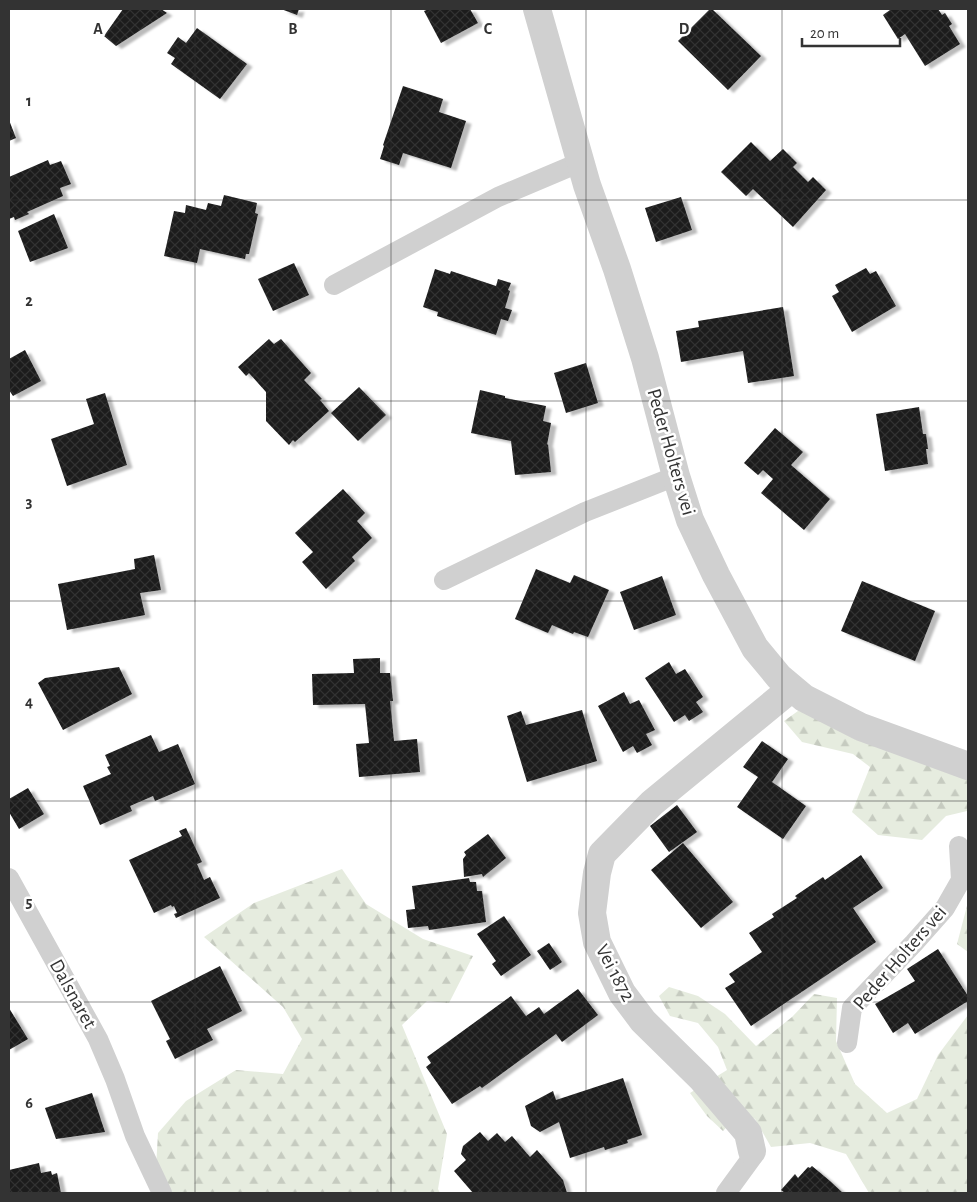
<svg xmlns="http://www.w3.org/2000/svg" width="977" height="1202" font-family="'Alegreya Sans',sans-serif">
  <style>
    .forest { fill: url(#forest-firs) }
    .building { fill: url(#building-cross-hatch); filter: url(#shadow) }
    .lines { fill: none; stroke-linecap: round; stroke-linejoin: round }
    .service { stroke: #d0d0d0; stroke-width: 20 }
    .minor { stroke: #d0d0d0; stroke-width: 28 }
    .grid { fill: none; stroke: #333; stroke-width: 1; stroke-opacity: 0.55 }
    .labels { text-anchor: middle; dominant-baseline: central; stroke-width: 5; stroke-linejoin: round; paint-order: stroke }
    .street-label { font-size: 20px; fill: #333; stroke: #fff }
    .grid-label { font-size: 16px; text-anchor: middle; font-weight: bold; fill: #333; stroke: #fff; stroke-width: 5; stroke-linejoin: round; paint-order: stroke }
  </style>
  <defs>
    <pattern id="forest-firs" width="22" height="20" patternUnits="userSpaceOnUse" patternTransform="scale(1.25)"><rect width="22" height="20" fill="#e6ecdf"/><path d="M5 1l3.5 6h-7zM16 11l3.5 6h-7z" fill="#c6cbc0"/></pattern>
    <pattern id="building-cross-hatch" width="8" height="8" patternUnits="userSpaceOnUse" patternTransform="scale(1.25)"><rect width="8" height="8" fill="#1a1a1a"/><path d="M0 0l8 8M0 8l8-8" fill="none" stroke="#333"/></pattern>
    <filter id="shadow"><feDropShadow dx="5.5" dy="3" stdDeviation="1" flood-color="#0004"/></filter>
  </defs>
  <rect width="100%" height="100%" fill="#fff"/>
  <!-- forest -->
  <path class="forest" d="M 798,711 L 822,713 L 968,773 L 968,813 L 967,811 L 946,816 L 922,840 L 878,835 L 852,812 L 870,767 L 853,754 L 802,742 L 784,721 Z
    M 342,869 L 366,904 L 423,939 L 473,956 L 449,1003 L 427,1001 L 402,1025 L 447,1134 L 438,1189 L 440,1193 L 167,1193 L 156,1168 L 158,1133 L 186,1101 L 236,1070 L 283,1074 L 302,1039 L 283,1007 L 204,937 L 254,903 Z
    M 968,902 L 968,952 L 957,944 Z
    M 669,987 L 698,996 L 725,1014 L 756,1046 L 792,1017 L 814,994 L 837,998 L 836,1041 L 855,1084 L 887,1113 L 917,1099 L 938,1055 L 968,1015 L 968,1193 L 869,1193 L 846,1154 L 810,1143 L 771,1147 L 755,1119 L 741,1112 L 723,1131 L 707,1116 L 690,1093 L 727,1070 L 718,1047 L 698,1023 L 670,1016 L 659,996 Z"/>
  <!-- building -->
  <path class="building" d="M 123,9 L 161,9 L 167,13 L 116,46 L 104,36 Z
    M 281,9 L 299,9 L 297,15 Z
    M 429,9 L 470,9 L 478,23 L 441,43 L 424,11 Z
    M 710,9 L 712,9 L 761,56 L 728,90 L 678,41 Z
    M 889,9 L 938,9 L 942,15 L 945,13 L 952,24 L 949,26 L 960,44 L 925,66 L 905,34 L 898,39 L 883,15 L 890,10 Z
    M 197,28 L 247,64 L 220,99 L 171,64 L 175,58 L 167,53 L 178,37 L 186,43 Z
    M 403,86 L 443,99 L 439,112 L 466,121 L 451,168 L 403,153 L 399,165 L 380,159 L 384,146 L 383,145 Z
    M 9,120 L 16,138 L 9,141 Z
    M 751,142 L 770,161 L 783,149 L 797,163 L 793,167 L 808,182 L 813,177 L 826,190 L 793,227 L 753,189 L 746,196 L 721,172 Z
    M 48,160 L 50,165 L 61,161 L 71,184 L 60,188 L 63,196 L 27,212 L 29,214 L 15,220 L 14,217 L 9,219 L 9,177 Z
    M 224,195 L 257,203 L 255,213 L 258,214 L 249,254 L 246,254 L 245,259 L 200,249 L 197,263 L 164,256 L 174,211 L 185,213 L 186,205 L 206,210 L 208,203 L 221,206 Z
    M 681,197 L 692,230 L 656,242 L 645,208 Z
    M 54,214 L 68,248 L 30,262 L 18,231 Z
    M 294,263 L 309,295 L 273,311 L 258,279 Z
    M 866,268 L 870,274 L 876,271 L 896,306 L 852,332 L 832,296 L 839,292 L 835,285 Z
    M 435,269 L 450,274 L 451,271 L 496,286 L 498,279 L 511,283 L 508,290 L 510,291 L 505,308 L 512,310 L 508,321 L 501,319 L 496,335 L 437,316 L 438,312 L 423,307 Z
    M 783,307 L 794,376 L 748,383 L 743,351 L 681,362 L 676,331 L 699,327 L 698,321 Z
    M 269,339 L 274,344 L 281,339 L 311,373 L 304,380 L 322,399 L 320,400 L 329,411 L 295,442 L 293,440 L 289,445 L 266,421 L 266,392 L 249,373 L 246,376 L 238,367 Z
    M 25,350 L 41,381 L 13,396 L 9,390 L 9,359 Z
    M 586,363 L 598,403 L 566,413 L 554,373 Z
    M 359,387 L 386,415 L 358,441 L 331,413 Z
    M 480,390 L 505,396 L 505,398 L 546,406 L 543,421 L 551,423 L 547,445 L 548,444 L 551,472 L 515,475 L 511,441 L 471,433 Z
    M 105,393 L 127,465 L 67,486 L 51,439 L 94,424 L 86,399 Z
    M 919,407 L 923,434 L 926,434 L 928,449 L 926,449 L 928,464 L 885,471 L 876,414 Z
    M 775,428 L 803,452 L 791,465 L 830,499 L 804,530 L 761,493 L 773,479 L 763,470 L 758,475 L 744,463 Z
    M 343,489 L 365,513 L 357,521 L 372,538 L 352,557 L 355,561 L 326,589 L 302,562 L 313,552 L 295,533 Z
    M 154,555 L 161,590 L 140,593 L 145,615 L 67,630 L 58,584 L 135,569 L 134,559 Z
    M 536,569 L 570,583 L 574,575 L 609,590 L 588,637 L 574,632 L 573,634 L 552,625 L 548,633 L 515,619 Z
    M 662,576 L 676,615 L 634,630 L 620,592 Z
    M 862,581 L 935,611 L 915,661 L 841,631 Z
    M 380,658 L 380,673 L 390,673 L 393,701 L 390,701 L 394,741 L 417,739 L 420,772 L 359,777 L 356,744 L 369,743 L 365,704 L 313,705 L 312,674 L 354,673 L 353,659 Z
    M 669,662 L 676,674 L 685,669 L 703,697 L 696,702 L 703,712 L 689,721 L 685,715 L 674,722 L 645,678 Z
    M 119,667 L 132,694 L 63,730 L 38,683 L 45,678 Z
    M 624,692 L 630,704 L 639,700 L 655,730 L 646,734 L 652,745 L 637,753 L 633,746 L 623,752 L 598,706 Z
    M 582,710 L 597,761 L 527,782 L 507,716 L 521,711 L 526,725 Z
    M 151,735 L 159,752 L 178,744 L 195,784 L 155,801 L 153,796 L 130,806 L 132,811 L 100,825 L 83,786 L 111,774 L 107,767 L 110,766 L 105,755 Z
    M 762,741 L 788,759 L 772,782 L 806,806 L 783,839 L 737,807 L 758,777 L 743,767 Z
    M 28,788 L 44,814 L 19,829 L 9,812 L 9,799 Z
    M 677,805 L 697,832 L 669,852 L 650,826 Z
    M 186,828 L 202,862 L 197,864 L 204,880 L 210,877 L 220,898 L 176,918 L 174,914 L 177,913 L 174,906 L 172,907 L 171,905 L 154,913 L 129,860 L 182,836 L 179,831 Z
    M 488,834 L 506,858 L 483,877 L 482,874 L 464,877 L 463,859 L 466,855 L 464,852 Z
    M 683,843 L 733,902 L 701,928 L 651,870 Z
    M 861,855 L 883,888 L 853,908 L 876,942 L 751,1026 L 725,988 L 735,982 L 729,974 L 762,952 L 749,933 L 774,917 L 772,914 L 797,898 L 795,896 L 823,877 L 825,880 Z
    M 469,878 L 470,882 L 476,882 L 477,891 L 482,891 L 486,922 L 429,930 L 428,926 L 408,928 L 406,910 L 415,909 L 412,886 Z
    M 504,916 L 531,955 L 501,976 L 492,964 L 496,961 L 477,934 Z
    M 549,943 L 562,962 L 550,970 L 537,951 Z
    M 938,949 L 968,996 L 968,1001 L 915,1034 L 908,1023 L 893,1033 L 875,1004 L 915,981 L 907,969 Z
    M 220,966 L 242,1011 L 207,1029 L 213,1040 L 175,1059 L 166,1041 L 170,1039 L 151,1001 Z
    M 578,989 L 598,1015 L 562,1042 L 556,1034 L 482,1088 L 480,1086 L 452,1104 L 426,1067 L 431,1063 L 427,1057 L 511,996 L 526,1016 L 539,1007 L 544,1014 Z
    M 9,1008 L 28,1039 L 9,1050 Z
    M 623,1078 L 642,1135 L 627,1140 L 628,1143 L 605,1150 L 604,1147 L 570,1158 L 559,1122 L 540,1132 L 531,1126 L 525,1106 L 553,1091 L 556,1100 Z
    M 92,1093 L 105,1132 L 56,1139 L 45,1108 Z
    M 480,1132 L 488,1141 L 497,1133 L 505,1142 L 512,1136 L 530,1157 L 537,1150 L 563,1180 L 567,1193 L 473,1193 L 454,1171 L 466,1160 L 461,1154 L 463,1146 Z
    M 39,1163 L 41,1173 L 51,1171 L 52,1175 L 57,1173 L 61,1193 L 9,1193 L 9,1170 Z
    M 812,1166 L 830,1181 L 843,1193 L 785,1193 L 781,1190 L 795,1174 L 798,1178 L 808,1167 L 810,1168 Z"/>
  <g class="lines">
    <!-- service -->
    <path class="service" d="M 334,285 L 498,197 L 581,162
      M 444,580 L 585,512 L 676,476
      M 9,878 L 98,1039 L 115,1079 L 135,1136 L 162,1193
      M 847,1043 L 852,1008 L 914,943 L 945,908 L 961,880 L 959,846
      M 726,1193 L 753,1156 L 752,1151"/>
    <!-- minor -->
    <path class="minor" d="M 537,9 L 587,185 L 617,269 L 645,358 L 676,476 L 690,520 L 716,575 L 755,648 L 779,677 L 804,698 L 861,727 L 968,766
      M 752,1151 L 748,1133 L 701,1078 L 643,1021 L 622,993 L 597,942 L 592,913 L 597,873 L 602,854 L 652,803 L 792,688"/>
  </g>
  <!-- grid -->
  <path class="grid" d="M 195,9 L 195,1193M 391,9 L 391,1193M 586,9 L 586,1193M 782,9 L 782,1193M 9,200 L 968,200M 9,401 L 968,401M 9,601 L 968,601M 9,801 L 968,801M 9,1002 L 968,1002"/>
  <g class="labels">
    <!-- street labels -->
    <g class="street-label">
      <text transform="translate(671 452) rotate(74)">Peder Holters vei</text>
      <text transform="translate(900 958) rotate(-49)">Peder Holters vei</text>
      <text transform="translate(615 973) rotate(62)">Vei 1872</text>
      <text transform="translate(73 994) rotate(61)">Dalsnaret</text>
    </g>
  </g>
  <g class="grid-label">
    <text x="98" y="34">A</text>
    <text x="293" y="34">B</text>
    <text x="488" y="34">C</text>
    <text x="684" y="34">D</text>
    <text x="29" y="106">1</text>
    <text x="29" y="306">2</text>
    <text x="29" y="507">3</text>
    <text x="29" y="707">4</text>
    <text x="29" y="907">5</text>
    <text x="29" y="1108">6</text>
  </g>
  <!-- border -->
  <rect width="977" height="1202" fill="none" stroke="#333333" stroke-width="20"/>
  <!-- scale -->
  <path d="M802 38v8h98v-8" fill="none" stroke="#333333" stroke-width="2.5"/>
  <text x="810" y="38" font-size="15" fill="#333333" stroke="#ffffff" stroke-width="4" paint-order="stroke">20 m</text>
</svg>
